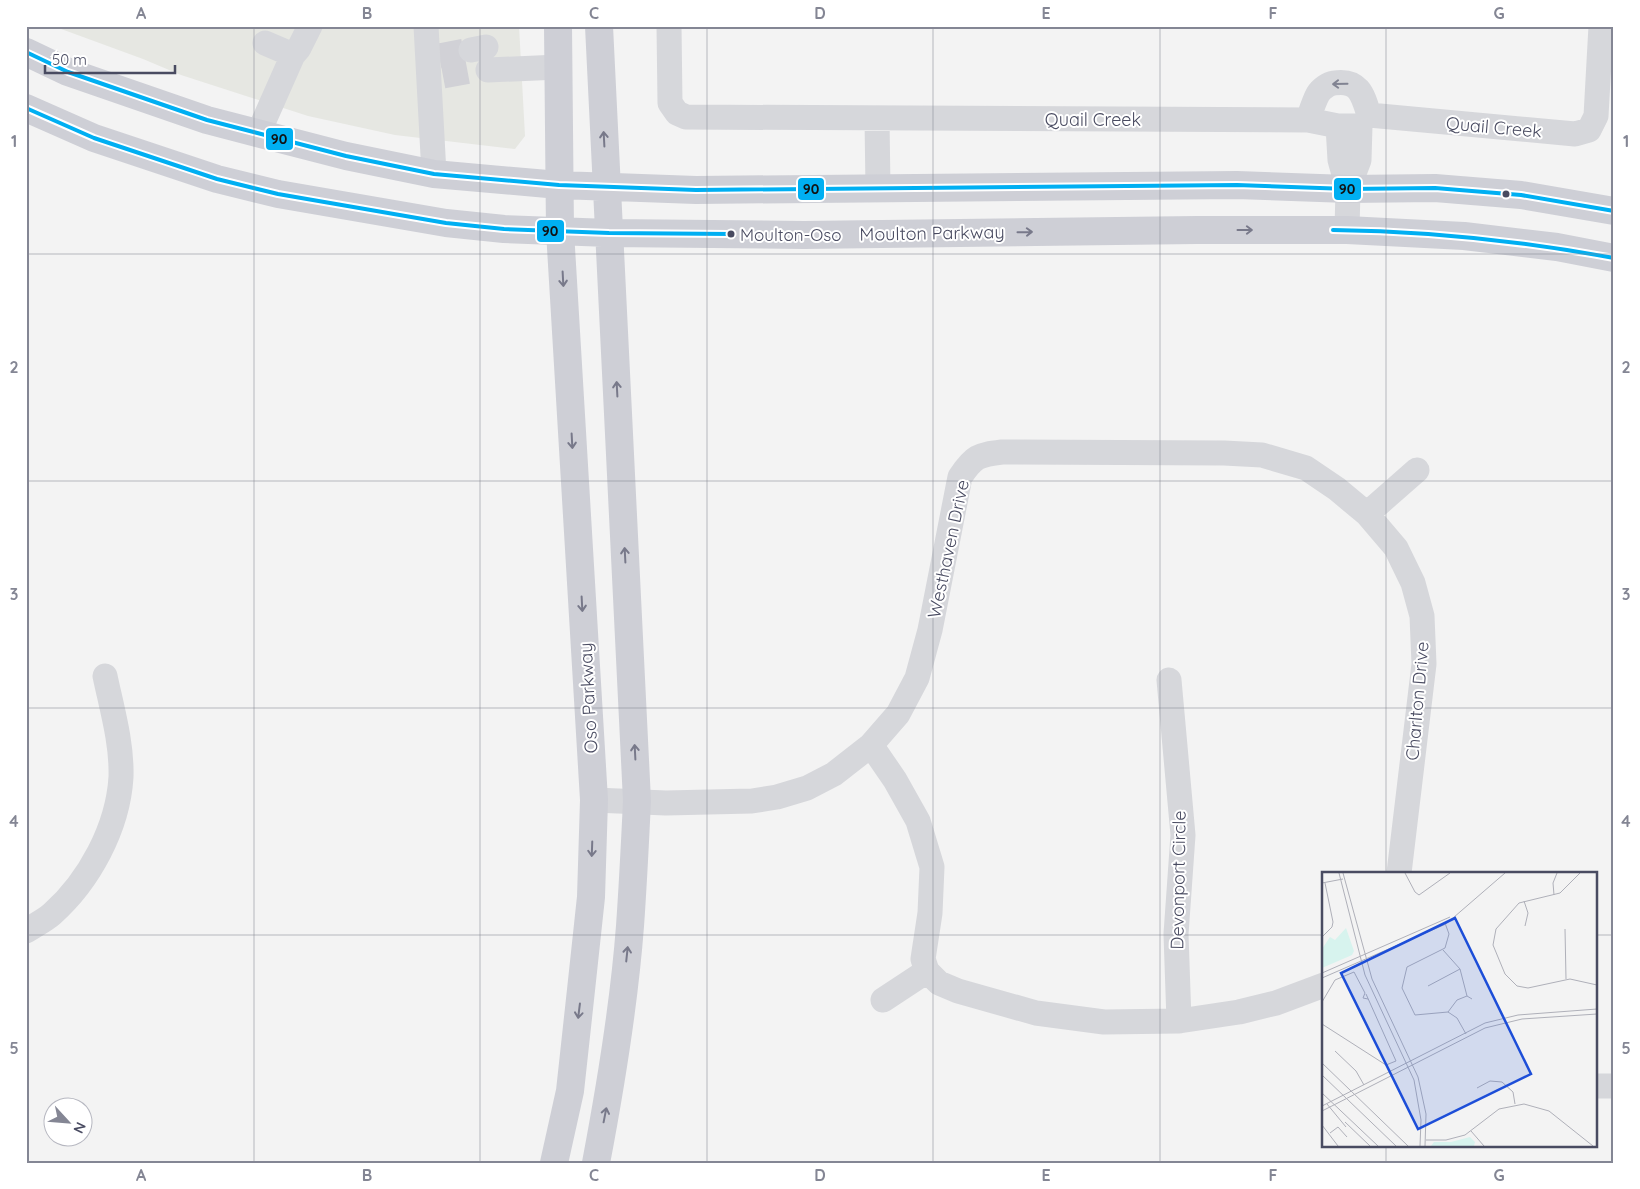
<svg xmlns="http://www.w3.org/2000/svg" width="1640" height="1189" font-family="Quicksand,sans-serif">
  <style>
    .commercial { fill: #e6e7e2 }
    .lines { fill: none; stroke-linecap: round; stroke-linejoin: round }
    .minor-tunnel { stroke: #d1d1d6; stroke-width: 25; stroke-dasharray: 25 12; stroke-linecap: butt }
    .minor { stroke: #d6d7db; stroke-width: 25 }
    .major { stroke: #cecfd6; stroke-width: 28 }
    .bus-1-casing { stroke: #fff; stroke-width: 8 }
    .bus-1 { stroke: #00aff2; stroke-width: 4 }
    .oneway { stroke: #818392 }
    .oneway2 { stroke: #78798a }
    .grid { fill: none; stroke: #848694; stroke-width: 1; stroke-opacity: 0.55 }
    .bus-dot { fill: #494b61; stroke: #fff; stroke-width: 2 }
    .labels { text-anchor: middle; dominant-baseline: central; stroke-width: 4; stroke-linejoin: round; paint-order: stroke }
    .bus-label { font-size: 17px; fill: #494b61; stroke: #fff; text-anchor: start }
    .street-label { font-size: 18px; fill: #494b61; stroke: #fff }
    .inset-road { fill: none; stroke: #afb0b9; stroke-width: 1 }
    .view { fill: #1d4ed8; fill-opacity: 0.15; stroke: #1d4ed8; stroke-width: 2.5 }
    .inset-edge { fill: none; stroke: #494b61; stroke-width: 2.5 }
    .line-badge { stroke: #fff; stroke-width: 2 }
    .pale-badge-label { font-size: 14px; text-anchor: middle; font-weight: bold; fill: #111 }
    .neatline { fill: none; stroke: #848694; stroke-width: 2 }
    .grid-label { font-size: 16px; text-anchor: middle; font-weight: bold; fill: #848694 }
  </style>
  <rect width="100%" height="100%" fill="#f3f3f3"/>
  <!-- commercial -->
  <path class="commercial" d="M 53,26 L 519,26 L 525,136 L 515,149 L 395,135 L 308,116 L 181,75 L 143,59 Z"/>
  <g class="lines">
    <!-- minor-tunnel -->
    <path class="minor-tunnel" d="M 439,56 L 471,50
      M 443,76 L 475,70"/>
    <!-- minor -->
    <path class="minor" d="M 426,26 L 434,174
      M 669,26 L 670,103 L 677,113 L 686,117 L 1308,120 L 1338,126 L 1360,126
      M 265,43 L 293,55
      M 471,50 L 486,47
      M 488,70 L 559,67
      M 1369,115 L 1575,134 L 1589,130 L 1596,116 L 1601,26
      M 877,119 L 878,189
      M 1308,120 C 1311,111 1314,101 1318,94 C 1321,89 1328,84 1334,83 C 1359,79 1363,95 1369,115
      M 1338,126 L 1340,160 L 1348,189 L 1347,230
      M 258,134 L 293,55 L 299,48 L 310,26
      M 1348,189 L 1359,160 L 1360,126
      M 1367,514 L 1417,470
      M 1169,680 L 1183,835 L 1176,934 L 1179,1021
      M 871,745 L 895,780 L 918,821 L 932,867 L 930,913 L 923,959 L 927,971 L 883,1000
      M 594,800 L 666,803 L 752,801 L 777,797 L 807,788 L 834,774 L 871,745 L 898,714 L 917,678 L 930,630 L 960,477 C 974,456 978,455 1002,452 L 1224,453 L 1262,455 L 1306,468 L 1337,489 L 1367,514 L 1396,548 L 1413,583 L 1422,616 L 1424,664 L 1399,873
      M 26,931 C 35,925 44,921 52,914 C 89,881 118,828 121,777 C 122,743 112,709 105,676
      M 927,971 L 939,983 L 958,991 L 1036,1013 L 1104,1022 L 1179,1021 L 1239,1012 L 1276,1003 L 1324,985
      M 1596,1086 L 1614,1086"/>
    <!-- major -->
    <path class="major" d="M 26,52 L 68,72 L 207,120 L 346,156 L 434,174 L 559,185 L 696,190 L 1237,185 L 1348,189 L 1435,188 L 1521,195 L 1614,211
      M 26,108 L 94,138 L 217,179 L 278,194 L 446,223 L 504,229 L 609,233 L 804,235 L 1197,230 L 1347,230 L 1464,236 L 1557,247 L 1614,258
      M 554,1163 L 570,1091 L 581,990 L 591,897 L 594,800 L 560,231 L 558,26
      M 596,1163 C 611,1084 624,1006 630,926 C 633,884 635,843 637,801 L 599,26"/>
    <defs>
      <path id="bus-1" d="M 26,52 L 68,72 L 207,120 L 346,156 L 434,174 L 559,185 L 696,190 L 1237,185 L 1348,189 L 1435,188 L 1521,195 L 1614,211
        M 26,108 L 94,138 L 217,179 L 278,194 L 446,223 L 504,229 L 609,233 L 731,234
        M 1333,230 C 1428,231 1521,241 1614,258"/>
    </defs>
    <!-- bus-1 casing -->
    <use href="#bus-1" class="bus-1-casing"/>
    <!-- bus-1 -->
    <use href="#bus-1" class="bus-1"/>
  </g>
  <!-- one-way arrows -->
  <defs><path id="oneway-shaft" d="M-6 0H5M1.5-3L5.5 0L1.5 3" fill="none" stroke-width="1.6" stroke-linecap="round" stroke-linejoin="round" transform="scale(1.25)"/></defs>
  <use class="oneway" href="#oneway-shaft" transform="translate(1340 84) rotate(179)"/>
  <g class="oneway2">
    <use href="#oneway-shaft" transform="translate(604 139) rotate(-93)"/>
    <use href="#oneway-shaft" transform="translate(1245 230)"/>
    <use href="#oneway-shaft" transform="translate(1025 232) rotate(-1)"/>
    <use href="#oneway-shaft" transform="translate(563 279) rotate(87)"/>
    <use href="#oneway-shaft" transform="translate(617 389) rotate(-93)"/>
    <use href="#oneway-shaft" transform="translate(572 441) rotate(87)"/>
    <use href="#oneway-shaft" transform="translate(625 555) rotate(-93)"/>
    <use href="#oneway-shaft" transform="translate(582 604) rotate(87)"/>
    <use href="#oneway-shaft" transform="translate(635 752) rotate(-93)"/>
    <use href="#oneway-shaft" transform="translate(592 849) rotate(92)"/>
    <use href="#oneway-shaft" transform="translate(627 954) rotate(-84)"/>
    <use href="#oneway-shaft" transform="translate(579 1011) rotate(97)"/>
    <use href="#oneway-shaft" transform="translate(605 1115) rotate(-79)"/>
  </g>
  <!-- grid -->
  <path class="grid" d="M 254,26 L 254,1163M 480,26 L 480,1163M 707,26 L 707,1163M 933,26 L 933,1163M 1160,26 L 1160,1163M 1386,26 L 1386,873M 26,254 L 1614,254M 26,481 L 1614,481M 26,708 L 1614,708M 26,935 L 1324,935M 1596,935 L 1614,935M 1386,1145 L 1386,1163"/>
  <!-- markers -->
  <g class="bus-dot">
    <circle cx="1506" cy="194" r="4.5"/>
    <circle cx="731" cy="234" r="4.5"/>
  </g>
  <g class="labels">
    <!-- bus labels -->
    <g class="bus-label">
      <text x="740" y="234">Moulton-Oso</text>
    </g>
    <!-- street labels -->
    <g class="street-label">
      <text x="1093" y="119">Quail Creek</text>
      <text transform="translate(1494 127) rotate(5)">Quail Creek</text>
      <text transform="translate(932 233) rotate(-1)">Moulton Parkway</text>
      <text transform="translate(948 549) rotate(-78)">Westhaven Drive</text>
      <text transform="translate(588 698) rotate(-93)">Oso Parkway</text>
      <text transform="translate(1417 701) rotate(-85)">Charlton Drive</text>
      <text transform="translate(1178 880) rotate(-89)">Devonport Circle</text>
    </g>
  </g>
  <!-- overview -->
  <g transform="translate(1322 872)">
    <rect width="275" height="275" fill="#f3f3f3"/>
    <path d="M 24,56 L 32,79 L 30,83 L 0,96 L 0,77 L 8,65 L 13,68 ZM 148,265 L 153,270 L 152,274 L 109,274 L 112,270 L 129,270 Z" fill="#d7f3ee"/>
    <path class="inset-road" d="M 17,1 L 43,103 L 92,208 L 99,248 L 98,274M 21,1 L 50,107 L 96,205 L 104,242 L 103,274M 83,1 L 93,20 L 97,23 L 128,1M 258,1 L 238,21 L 197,31 L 174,57 L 171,73 L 183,102 L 195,114 L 206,116 L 248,107 L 275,113M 0,11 L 21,7M 232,23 L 231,11 L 235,1M 202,29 L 206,41 L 203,54M 123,51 L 127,62 L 123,76 L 85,95 L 80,116 L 93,143 L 126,140 L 135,146 L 144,162M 243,57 L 244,107M 0,65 L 10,55 L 11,50 L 3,11M 121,78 L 138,97 L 145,124M 0,101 L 128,45M 0,106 L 124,52 L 183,1M 106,114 L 138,97M 0,130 L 13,108 L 32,100 L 43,121 L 41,126 L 46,127M 126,140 L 135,128 L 145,124 L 150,127M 0,152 L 64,193 L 74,189 L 44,122M 13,179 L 34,199 L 42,213M 0,191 L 86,274M 0,203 L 74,274M 155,216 L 168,209 L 180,210 L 191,220 L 193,232M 0,221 L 56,274M 5,232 L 24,255M 0,234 L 163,151 L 196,143 L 275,137M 0,239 L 163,156 L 200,147 L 275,142M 23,250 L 48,274M 0,253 L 16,274M 149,259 L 162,274M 8,261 L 16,255 L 25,265M 104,268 L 124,268 L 143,263 L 177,237 L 202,232 L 227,239 L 271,274"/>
    <path class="view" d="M 133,46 L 209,202 L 96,257 L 19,101 Z"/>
    <rect width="275" height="275" class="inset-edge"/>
  </g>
  <g class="line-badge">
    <rect x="265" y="127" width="29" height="24" rx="5" fill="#00aff2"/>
    <rect x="797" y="177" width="28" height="24" rx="5" fill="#00aff2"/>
    <rect x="1333" y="177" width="29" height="24" rx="5" fill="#00aff2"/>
    <rect x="536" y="219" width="29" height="24" rx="5" fill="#00aff2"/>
  </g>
  <g class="pale-badge-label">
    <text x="279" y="144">90</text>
    <text x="811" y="194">90</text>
    <text x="1347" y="194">90</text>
    <text x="550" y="236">90</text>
  </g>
  <!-- border -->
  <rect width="1640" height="1189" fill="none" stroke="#ffffff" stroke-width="55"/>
  <!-- north arrow -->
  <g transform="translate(68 1122) rotate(116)"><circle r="24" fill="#ffffff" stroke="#b6b7c0"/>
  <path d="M0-4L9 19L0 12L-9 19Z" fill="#848694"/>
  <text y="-8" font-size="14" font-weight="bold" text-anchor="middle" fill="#494b61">N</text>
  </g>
  <!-- scale -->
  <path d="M45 65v8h130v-8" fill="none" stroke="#494b61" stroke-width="2.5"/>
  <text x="52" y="65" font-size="15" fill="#494b61" stroke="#ffffff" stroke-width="4" paint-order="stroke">50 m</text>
  <rect x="28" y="28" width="1584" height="1134" class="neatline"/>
  <g class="grid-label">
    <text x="141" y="19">A</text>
    <text x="367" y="19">B</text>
    <text x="594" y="19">C</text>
    <text x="820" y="19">D</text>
    <text x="1046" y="19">E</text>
    <text x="1273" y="19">F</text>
    <text x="1499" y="19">G</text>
    <text x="14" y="147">1</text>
    <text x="1626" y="147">1</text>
    <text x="14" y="373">2</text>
    <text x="1626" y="373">2</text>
    <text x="14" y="600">3</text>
    <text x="1626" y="600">3</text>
    <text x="14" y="827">4</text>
    <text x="1626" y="827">4</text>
    <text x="14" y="1054">5</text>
    <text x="1626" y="1054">5</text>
    <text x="141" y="1181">A</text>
    <text x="367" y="1181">B</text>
    <text x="594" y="1181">C</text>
    <text x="820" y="1181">D</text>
    <text x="1046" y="1181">E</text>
    <text x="1273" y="1181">F</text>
    <text x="1499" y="1181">G</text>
  </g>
</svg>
